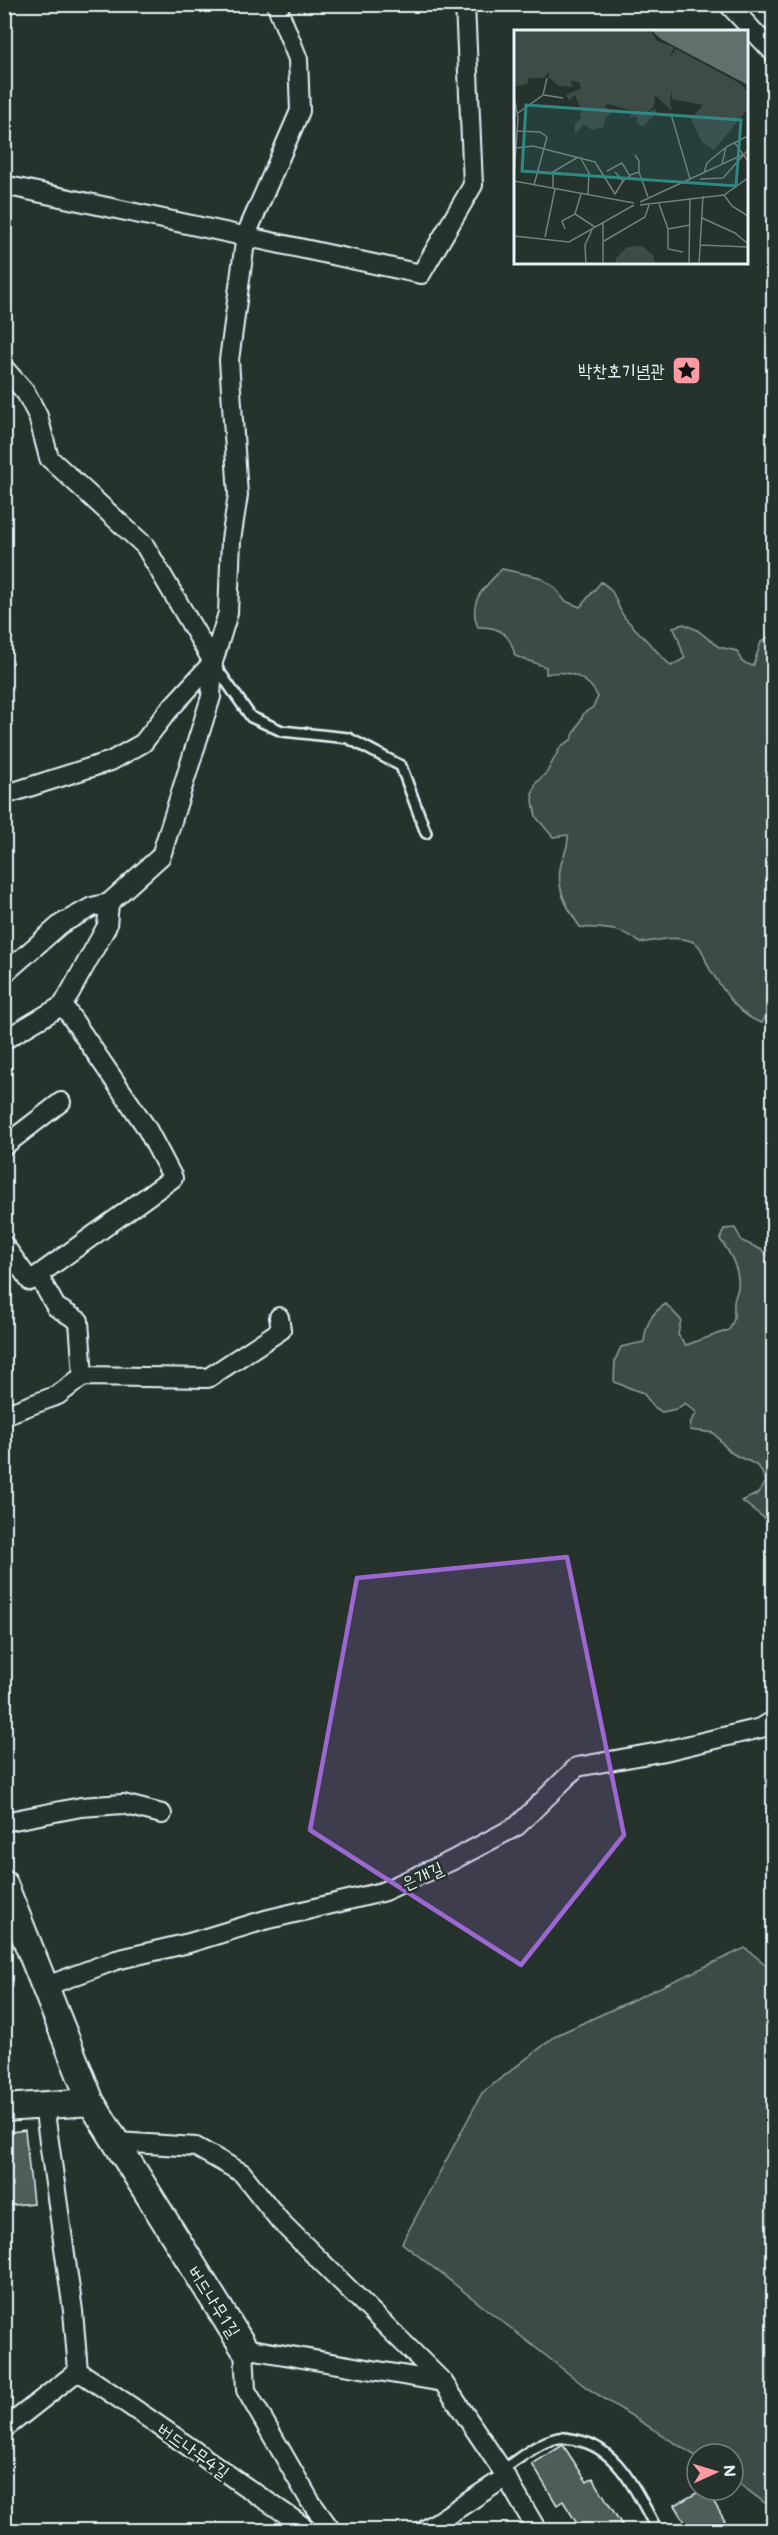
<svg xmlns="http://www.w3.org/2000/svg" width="778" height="2535" font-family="Mali,'Poor Story',sans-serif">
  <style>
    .green { fill: #3e4b47; stroke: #939ea0; stroke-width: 1.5 }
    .building { fill: #505c59; stroke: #e8f1f8; stroke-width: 1.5 }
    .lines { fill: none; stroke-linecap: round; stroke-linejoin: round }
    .lane-casing { stroke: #e8f1f8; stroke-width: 14 }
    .street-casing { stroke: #e8f1f8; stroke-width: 22 }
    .secondary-casing { stroke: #e8f1f8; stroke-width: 30 }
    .lane { stroke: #26332d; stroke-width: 9 }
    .street { stroke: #26332d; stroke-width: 18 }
    .secondary { stroke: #26332d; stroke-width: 26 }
    .marked { fill: #9c67d0; fill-opacity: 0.2; stroke: #9c67d0; stroke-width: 4.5; stroke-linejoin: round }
    .labels { text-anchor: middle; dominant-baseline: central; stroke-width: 5; stroke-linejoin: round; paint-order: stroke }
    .poi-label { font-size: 18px; fill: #e8f1f8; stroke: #26332d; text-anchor: end }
    .street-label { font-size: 18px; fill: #e8f1f8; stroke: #26332d }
    .inset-road { fill: none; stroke: #747f7e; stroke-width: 1.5 }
    .view { fill: #308883; fill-opacity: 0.15; stroke: #308883; stroke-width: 3 }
    .inset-edge { fill: none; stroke: #e8f1f8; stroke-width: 3 }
  </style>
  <rect width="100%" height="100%" fill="#26332d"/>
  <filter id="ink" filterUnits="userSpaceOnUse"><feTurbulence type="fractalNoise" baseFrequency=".0167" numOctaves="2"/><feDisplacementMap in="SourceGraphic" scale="12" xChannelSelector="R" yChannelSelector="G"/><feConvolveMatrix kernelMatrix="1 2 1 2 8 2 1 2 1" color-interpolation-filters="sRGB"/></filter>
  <g filter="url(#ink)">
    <!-- green -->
    <path class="green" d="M 502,569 L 539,577 L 554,587 L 565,601 L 580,607 L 601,582 C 618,592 614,603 625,618 L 671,666 L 685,658 C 680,647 679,637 673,627 L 684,624 L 697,630 L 719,647 L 737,651 L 742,662 L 753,666 L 761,642 L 773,634 L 774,1007 L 771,1007 L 762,1023 C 738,1016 724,991 711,971 C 703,960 705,946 691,941 C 675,935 655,941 640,943 C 623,927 602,929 580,927 C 567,908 555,888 561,864 C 564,854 569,846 568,835 L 553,837 L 536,817 L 532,795 L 536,783 L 547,772 L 561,746 L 571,740 L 584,713 L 593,707 L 598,697 C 589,677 567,669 546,674 L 546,667 L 515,656 C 511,635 500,626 478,627 C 467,600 484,588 502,569 Z
      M 735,1228 L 742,1241 L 762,1250 L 773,1259 L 773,1525 L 742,1501 L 757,1494 L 766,1482 C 759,1461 752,1464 735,1455 C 727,1451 720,1440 714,1433 L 690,1430 L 691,1421 L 697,1413 L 685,1403 L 677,1409 L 662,1412 L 654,1407 L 643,1393 L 614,1382 L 615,1360 L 621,1347 L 644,1342 C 646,1324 651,1313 666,1304 L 681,1320 L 678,1335 L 686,1345 L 729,1330 C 737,1314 733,1318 734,1303 C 734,1298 737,1293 738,1288 C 740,1269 730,1253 720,1239 L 724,1229 Z
      M 745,1948 L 773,1970 L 773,2509 L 733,2479 L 733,2454 L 697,2454 L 697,2457 L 587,2388 L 402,2243 L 482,2093 L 557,2035 Z"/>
    <!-- building -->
    <path class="building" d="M 25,2130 L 33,2203 L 4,2206 L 4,2133 Z
      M 563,2445 L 587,2482 L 593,2478 L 625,2530 L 581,2530 L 563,2501 L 557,2505 L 532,2464 Z
      M 702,2490 L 707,2490 L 730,2530 L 690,2530 L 675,2505 Z"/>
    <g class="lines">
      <defs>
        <path id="lane" d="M 214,664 L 251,717 L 282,731 L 348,738 L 401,766 L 426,833
          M 502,2470 C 519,2459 538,2442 558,2438 C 564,2437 571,2439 576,2440 C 619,2447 639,2497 657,2530"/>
        <path id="street" d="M 728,4 L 774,53
          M 4,185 L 421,274 L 473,185 L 465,4
          M 4,368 L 26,393 L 38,416 L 49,458 L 145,546 L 213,662
          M 4,795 L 111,761 L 143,743 L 168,711 L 213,662
          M 4,974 L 61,924 L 92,907 L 109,903 L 161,856 L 211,697 L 213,662 L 228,613 L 231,540 L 238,495 L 229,360 L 246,235 L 300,111 L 298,59 L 276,4
          M 4,1040 L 63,1005 L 107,926 L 109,903
          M 4,1146 L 61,1102
          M 4,1245 L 30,1281 L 173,1178 L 146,1127 L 63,1005
          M 38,1275 L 56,1307 L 79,1321 L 83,1376 L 208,1378 L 281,1330 L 279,1317
          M 4,1415 L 58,1395 L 83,1376
          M 4,1822 L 81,1807 L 123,1804 L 162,1814
          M 44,1987 L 116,1960 L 189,1943 L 265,1920 L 382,1892 L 451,1861 L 517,1826 L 577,1767 L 665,1751 L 761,1728 L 774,1720
          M 44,2106 L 73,2311 L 78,2371
          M 117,2142 L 196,2147 L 242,2173 L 280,2221 L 443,2382
          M 78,2371 C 133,2407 187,2445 240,2483 C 263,2499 286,2513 308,2530
          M 4,2429 L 78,2371
          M 331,2530 L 310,2501 L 246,2390 L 244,2348 L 443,2382 L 502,2470 L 537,2530
          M 425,2530 L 506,2477"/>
        <path id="secondary" d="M 4,1884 L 91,2102 L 244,2348
          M 4,2108 L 91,2102"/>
      </defs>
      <!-- lane casing -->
      <use href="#lane" class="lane-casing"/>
      <!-- street casing -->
      <use href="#street" class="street-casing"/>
      <!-- secondary casing -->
      <use href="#secondary" class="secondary-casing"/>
      <!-- lane -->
      <use href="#lane" class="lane"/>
      <!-- street -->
      <use href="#street" class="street"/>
      <!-- secondary -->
      <use href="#secondary" class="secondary"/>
    </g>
  </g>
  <!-- marked area -->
  <path class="marked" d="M 567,1557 L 624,1835 L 521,1965 L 310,1830 L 357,1578 Z"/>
  <!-- icons -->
  <defs>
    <symbol id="sight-square" viewBox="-11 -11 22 22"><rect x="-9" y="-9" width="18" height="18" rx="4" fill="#ff9aa2" stroke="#26332d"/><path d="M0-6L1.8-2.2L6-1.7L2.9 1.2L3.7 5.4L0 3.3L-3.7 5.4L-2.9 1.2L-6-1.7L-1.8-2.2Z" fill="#111"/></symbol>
  </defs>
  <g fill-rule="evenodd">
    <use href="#sight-square" x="670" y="354" width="33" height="33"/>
  </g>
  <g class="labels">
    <!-- poi labels -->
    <g class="poi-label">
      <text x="665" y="370">박찬호기념관</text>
    </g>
    <!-- street labels -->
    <g class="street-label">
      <text transform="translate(422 1875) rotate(-24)">은개길</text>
      <text transform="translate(215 2301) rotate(58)">버드나무1길</text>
      <text transform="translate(194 2450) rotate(36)">버드나무4길</text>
    </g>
  </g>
  <!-- overview -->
  <g transform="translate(514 30)">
    <rect width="234" height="234" fill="#26332d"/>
    <path d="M 0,0 L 136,0 L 143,11 L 160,17 L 155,28 L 162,19 L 227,54 L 234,63 L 234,79 L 200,120 L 188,112 L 177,89 L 189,75 L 158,69 L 158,59 L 156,72 L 158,81 L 141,65 L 140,76 L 133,83 L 141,79 L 143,83 L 128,97 L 122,92 L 124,87 L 116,87 L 119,81 L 94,74 L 90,76 L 99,82 L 91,88 L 90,97 L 78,100 L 70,94 L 61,104 L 61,93 L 68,88 L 65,86 L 68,81 L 61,65 L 55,70 L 52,65 L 67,58 L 65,52 L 56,51 L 59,57 L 45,56 L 34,47 L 36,41 L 30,48 L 15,48 L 13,54 L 0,57 ZM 128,216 L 139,225 L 141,234 L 102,234 L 102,228 L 113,217 Z" fill="#3e4b47"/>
    <path d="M 137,0 L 234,0 L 234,55 L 147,9 Z" fill="#636f6d"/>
    <path class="inset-road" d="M 30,65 L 49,68M 0,66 L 4,88 L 0,147M 4,83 L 29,65 L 33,48M 157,84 L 176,149M 3,101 L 26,102 L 33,107 L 20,155M 220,112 L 234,131M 2,118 L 19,116 L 81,132 L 101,164 L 109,151M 66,127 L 75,143 L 74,165M 208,134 L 212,117 L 234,106M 93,141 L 108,133 L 116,146 L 109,151 L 101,142M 125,142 L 134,167M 190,143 L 193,133 L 211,118M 116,145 L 125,142 L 125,131 L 121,125M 209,148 L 234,120M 186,149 L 209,148M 0,151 L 120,173M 39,158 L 39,142 L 64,127M 210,165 L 218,176 L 234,186M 126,172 L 228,125M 145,174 L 154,199 L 154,219 L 169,222M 126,175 L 210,165 L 234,148M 61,184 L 81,197M 188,188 L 221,203 L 234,214M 51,199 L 48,191 L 61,184 L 67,164M 154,199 L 176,195M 0,206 L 55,212 L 120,175M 31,207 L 41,159M 90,211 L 131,187 L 135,175M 186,215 L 234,217M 72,234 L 71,215 L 78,200M 89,234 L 89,193M 175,234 L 176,168M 185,234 L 189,166"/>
    <path class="view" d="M 12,75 L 227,90 L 222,156 L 8,141 Z"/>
    <rect width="234" height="234" class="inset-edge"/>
  </g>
  <!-- margin -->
  <rect width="778" height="2535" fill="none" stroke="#26332d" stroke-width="24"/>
  <rect x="12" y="12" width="754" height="2511" fill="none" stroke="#e8f1f8" stroke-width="2" filter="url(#ink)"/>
  <!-- north arrow -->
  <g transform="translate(715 2472) rotate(86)"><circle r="28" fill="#26332d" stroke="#747f7e" stroke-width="1.5"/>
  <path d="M0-4.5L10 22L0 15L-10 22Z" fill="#ff9aa2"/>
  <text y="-9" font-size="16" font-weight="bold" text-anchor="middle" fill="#e8f1f8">N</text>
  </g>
</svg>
